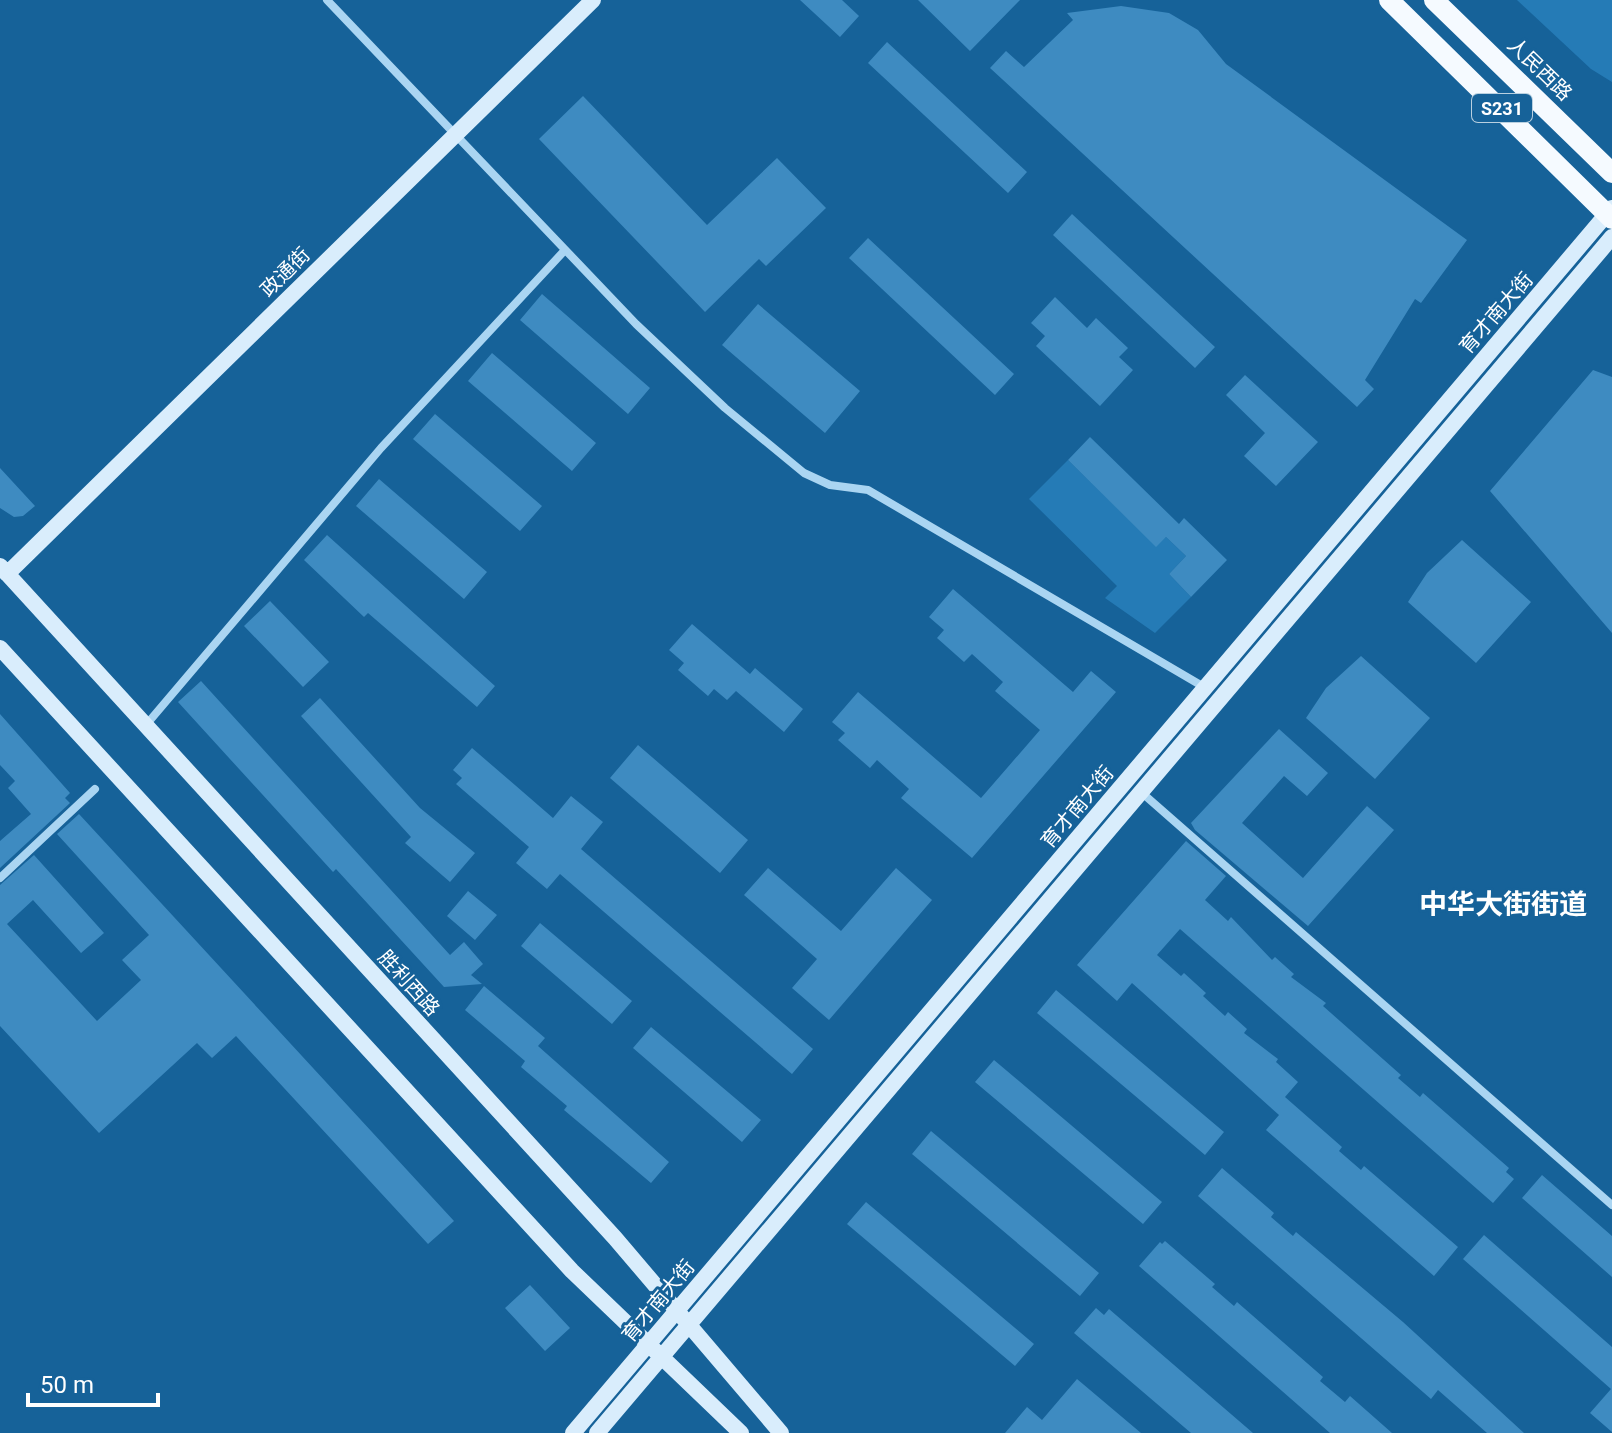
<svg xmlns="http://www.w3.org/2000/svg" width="1612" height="1433" font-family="Roboto,'Noto Sans SC',sans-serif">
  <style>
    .green { fill: #257bb6 }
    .building { fill: #3e8bc1 }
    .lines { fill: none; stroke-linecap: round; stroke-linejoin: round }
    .street { stroke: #aad5f2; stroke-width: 8 }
    .secondary { stroke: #d9edfc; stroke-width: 16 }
    .primary { stroke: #f5faff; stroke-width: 20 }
    .labels { text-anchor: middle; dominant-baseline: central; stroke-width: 6; stroke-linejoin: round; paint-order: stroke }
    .shield { fill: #166299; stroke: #b9d0e0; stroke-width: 2 }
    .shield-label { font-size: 18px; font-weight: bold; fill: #fff }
    .street-label { font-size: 20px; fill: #fff; stroke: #166299 }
    .district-label { font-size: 28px; font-weight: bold; fill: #fff; stroke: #166299 }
  </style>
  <rect width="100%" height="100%" fill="#166299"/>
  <!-- green -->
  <path class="green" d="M 1517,0 L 1612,0 L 1612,82 L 1591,69 Z
    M 1068,460 L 1156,546 L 1166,537 L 1186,556 L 1169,574 L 1191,597 L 1155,633 L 1105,598 L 1117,586 L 1029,499 Z"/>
  <!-- building -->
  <path class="building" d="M 800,0 L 842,0 L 859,16 L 840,37 Z
    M 918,0 L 1020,0 L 970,51 Z
    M 1121,6 L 1169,13 L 1198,30 L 1226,64 L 1467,240 L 1421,303 L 1415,299 L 1365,380 L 1374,389 L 1357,407 L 990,68 L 1006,51 L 1024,67 L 1073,20 L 1067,13 Z
    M 887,42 L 1027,172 L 1008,193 L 868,63 Z
    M 583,96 L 707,225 L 777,158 L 826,208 L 766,266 L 759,259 L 705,312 L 539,139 Z
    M 1072,214 L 1215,347 L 1195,368 L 1053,235 Z
    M 868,238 L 1014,374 L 995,395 L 849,258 Z
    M 542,294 L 650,388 L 628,414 L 520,320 Z
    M 1055,297 L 1087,328 L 1096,318 L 1128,348 L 1119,357 L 1133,370 L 1100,406 L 1036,346 L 1045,336 L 1031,323 Z
    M 758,304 L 860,391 L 825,433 L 722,345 Z
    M 492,353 L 596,443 L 572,471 L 468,381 Z
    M 1593,370 L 1612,377 L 1612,633 L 1490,491 Z
    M 1245,375 L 1318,442 L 1276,486 L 1244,456 L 1265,433 L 1226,395 Z
    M 435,414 L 542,506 L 520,531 L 413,439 Z
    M 1090,437 L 1179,524 L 1184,518 L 1227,560 L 1191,597 L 1169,574 L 1186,556 L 1166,537 L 1156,547 L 1068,460 Z
    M 0,468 L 35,506 L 23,516 L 14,517 L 0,508 Z
    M 379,479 L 487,572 L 464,599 L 356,506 Z
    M 327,535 L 495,686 L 477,707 L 368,613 L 364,617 L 304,560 Z
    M 1462,540 L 1531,602 L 1476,663 L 1408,602 L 1427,573 Z
    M 953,589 L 1073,692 L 1091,671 L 1116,692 L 972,858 L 901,798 L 909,789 L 877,760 L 870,768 L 838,740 L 845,733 L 832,722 L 858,692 L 981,798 L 1040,730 L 995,691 L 1003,682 L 972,654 L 964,662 L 937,638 L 944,630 L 929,617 Z
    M 270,601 L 329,662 L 303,687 L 244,626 Z
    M 692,624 L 750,674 L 755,668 L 803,709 L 784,732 L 736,691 L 727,700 L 714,689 L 708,696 L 678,670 L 684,663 L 669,650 Z
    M 1361,656 L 1430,718 L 1375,779 L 1306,718 L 1326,688 Z
    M 201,681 L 450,955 L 464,942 L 483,964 L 471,975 L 482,984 L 444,987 L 336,869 L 333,872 L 178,702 Z
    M 320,698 L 420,808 L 475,853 L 450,882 L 405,843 L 411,837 L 301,716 Z
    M 0,714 L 70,793 L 65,798 L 70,803 L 0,868 L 0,841 L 31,814 L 8,788 L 15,781 L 0,765 Z
    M 1279,729 L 1328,773 L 1307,796 L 1284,776 L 1242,823 L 1303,878 L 1367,806 L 1394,830 L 1308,926 L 1195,830 L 1191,823 Z
    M 638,745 L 748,840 L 720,873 L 610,778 Z
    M 472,748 L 553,818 L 571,796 L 603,822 L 581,849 L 813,1049 L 792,1074 L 560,874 L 547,889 L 516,863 L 529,847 L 456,784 L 462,778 L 453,770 Z
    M 79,814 L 454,1221 L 428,1244 L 236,1036 L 212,1058 L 197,1043 L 99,1133 L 0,1026 L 0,885 L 34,855 L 104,933 L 81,953 L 33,900 L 7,924 L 97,1021 L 141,980 L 122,960 L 149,935 L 57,834 Z
    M 1186,841 L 1226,876 L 1205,900 L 1228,921 L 1231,917 L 1272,960 L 1275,957 L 1294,974 L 1291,977 L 1326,1003 L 1323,1006 L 1401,1075 L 1398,1078 L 1420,1097 L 1423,1093 L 1509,1168 L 1506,1172 L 1514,1179 L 1493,1203 L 1180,929 L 1157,955 L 1181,976 L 1184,973 L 1206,993 L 1203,996 L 1225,1016 L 1228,1012 L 1247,1029 L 1244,1033 L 1278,1059 L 1276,1062 L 1298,1082 L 1285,1097 L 1342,1147 L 1339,1151 L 1361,1170 L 1364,1166 L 1458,1247 L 1434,1276 L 1266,1130 L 1279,1115 L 1132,983 L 1117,1001 L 1077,965 Z
    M 768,868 L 841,931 L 896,868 L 932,900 L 829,1020 L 792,988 L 817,959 L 744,895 Z
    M 468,891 L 497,915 L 475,940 L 447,916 Z
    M 540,923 L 632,1001 L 612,1024 L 521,946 Z
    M 484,986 L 545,1038 L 538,1046 L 669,1162 L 651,1183 L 564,1110 L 567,1106 L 521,1067 L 525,1061 L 465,1010 Z
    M 1056,990 L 1224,1132 L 1205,1155 L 1037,1013 Z
    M 651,1027 L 761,1120 L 742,1142 L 633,1048 Z
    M 994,1060 L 1162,1202 L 1143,1224 L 975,1082 Z
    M 931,1131 L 1099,1273 L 1080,1296 L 912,1154 Z
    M 1222,1168 L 1274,1213 L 1271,1217 L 1293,1236 L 1296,1232 L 1403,1322 L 1524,1433 L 1487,1433 L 1438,1390 L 1431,1399 L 1198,1196 Z
    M 1542,1175 L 1612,1236 L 1612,1277 L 1522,1198 Z
    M 866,1202 L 1034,1344 L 1015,1366 L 847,1224 Z
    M 1484,1235 L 1612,1347 L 1612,1432 L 1590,1413 L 1611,1389 L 1463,1259 Z
    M 1165,1241 L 1215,1284 L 1212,1287 L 1234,1306 L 1237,1302 L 1323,1377 L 1320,1381 L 1345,1402 L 1350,1396 L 1392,1433 L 1330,1433 L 1139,1266 L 1160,1242 L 1162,1244 Z
    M 530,1285 L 570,1328 L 545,1351 L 505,1308 Z
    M 1096,1308 L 1104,1315 L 1109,1309 L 1253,1433 L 1191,1433 L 1074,1333 Z
    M 1077,1379 L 1141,1433 L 1005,1433 L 1027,1407 L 1042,1420 Z"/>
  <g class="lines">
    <!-- street -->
    <path class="street" d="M 327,0 L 636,324 L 725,408 L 804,473 L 830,485 L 868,490 L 1204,687
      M 146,725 L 381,448 L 565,250
      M 1141,792 L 1612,1205
      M 0,878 L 95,789"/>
    <!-- secondary -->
    <path class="secondary" d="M 0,566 L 615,1238 L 781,1433
      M 7,574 L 593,0
      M 0,648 L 572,1271 L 741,1433
      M 573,1433 L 1612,208
      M 597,1433 L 1612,237"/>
    <!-- primary -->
    <path class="primary" d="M 1389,0 L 1612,219
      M 1434,0 L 1612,173"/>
  </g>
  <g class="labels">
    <!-- shield labels -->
    <rect class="shield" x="1472" y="94" width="60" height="28" rx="6"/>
    <g class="shield-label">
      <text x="1502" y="108">S231</text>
    </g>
    <!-- street labels -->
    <g class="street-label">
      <text transform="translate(1540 69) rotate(44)">人民西路</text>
      <text transform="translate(285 272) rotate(-45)">政通街</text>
      <text transform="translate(1496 313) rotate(-49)">育才南大街</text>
      <text transform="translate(1077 807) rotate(-50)">育才南大街</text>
      <text transform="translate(409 983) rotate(48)">胜利西路</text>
      <text transform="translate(658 1301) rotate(-50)">育才南大街</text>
    </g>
    <!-- district labels -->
    <g class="district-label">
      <text x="1503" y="904">中华大街街道</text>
    </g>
  </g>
  <!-- scale -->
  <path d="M28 1393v12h130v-12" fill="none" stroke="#ffffff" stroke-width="4"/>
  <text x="40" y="1393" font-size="24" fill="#ffffff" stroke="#166299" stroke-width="6" paint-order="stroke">50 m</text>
</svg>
